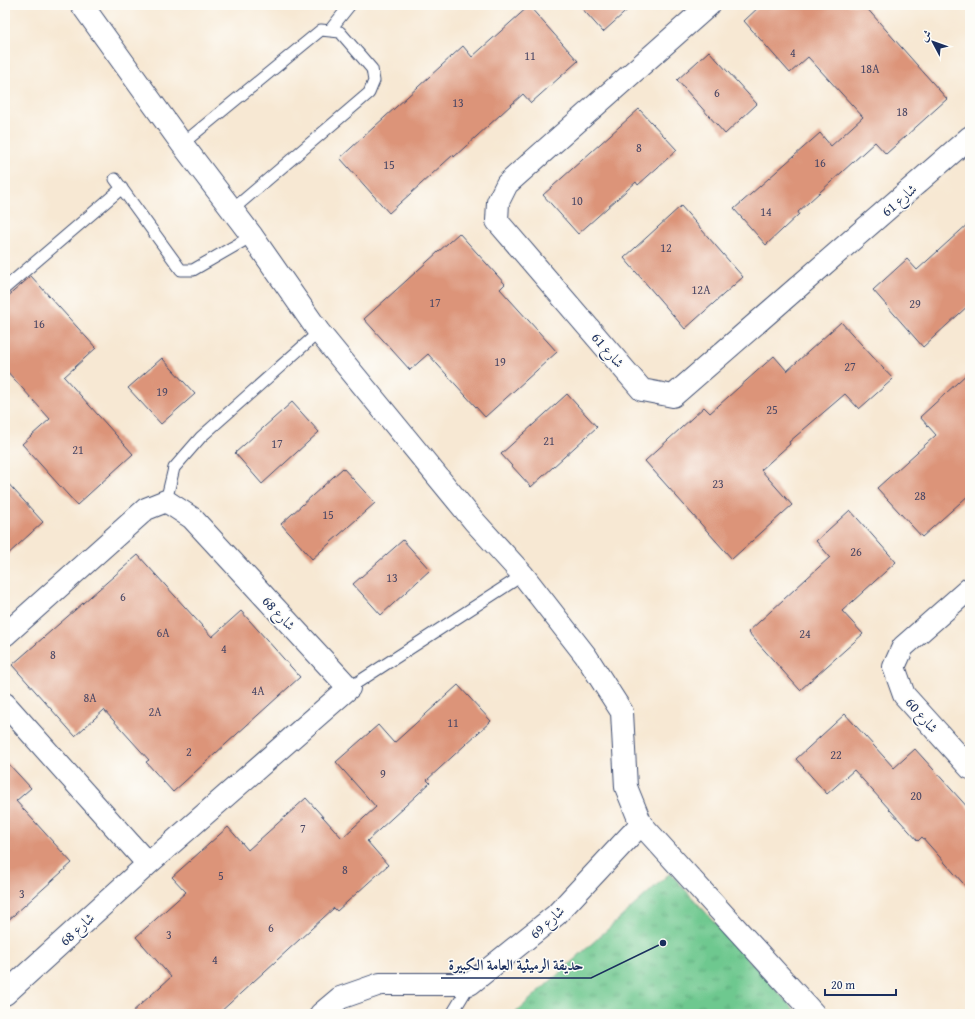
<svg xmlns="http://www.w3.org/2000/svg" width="975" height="1019" font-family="'Gentium Book Plus',Amiri,serif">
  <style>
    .grass { fill: url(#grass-tufts); stroke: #447c76 }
    .building { fill: #dc9479 }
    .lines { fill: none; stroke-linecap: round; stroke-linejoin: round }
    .lane-casing { stroke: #3c4b70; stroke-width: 13 }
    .street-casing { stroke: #3c4b70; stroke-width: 24 }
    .lane { stroke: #fff; stroke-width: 11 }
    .street { stroke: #fff; stroke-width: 22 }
    .labels { text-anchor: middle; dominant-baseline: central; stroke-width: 3; stroke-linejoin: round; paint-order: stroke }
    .number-label { font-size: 12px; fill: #4b4865 }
    .street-label { font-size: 14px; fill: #1b2f5e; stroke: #fdfcf7 }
    .leader { fill: none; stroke: #1b2f5e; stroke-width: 1.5 }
    .callout-dot { fill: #1b2f5e; stroke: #fdfcf7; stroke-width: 1.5 }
    .callout-label { font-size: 15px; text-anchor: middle; font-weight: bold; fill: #1b2f5e; stroke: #fdfcf7; stroke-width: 3; stroke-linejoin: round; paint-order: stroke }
  </style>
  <defs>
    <pattern id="grass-tufts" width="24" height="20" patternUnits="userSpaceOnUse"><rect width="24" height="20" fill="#6ec88f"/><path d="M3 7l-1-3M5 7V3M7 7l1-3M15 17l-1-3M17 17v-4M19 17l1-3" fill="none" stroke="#5aa378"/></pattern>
  </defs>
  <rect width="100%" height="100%" fill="#fdfcf7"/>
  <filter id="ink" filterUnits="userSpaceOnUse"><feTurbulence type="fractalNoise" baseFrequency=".025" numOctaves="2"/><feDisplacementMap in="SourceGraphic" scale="8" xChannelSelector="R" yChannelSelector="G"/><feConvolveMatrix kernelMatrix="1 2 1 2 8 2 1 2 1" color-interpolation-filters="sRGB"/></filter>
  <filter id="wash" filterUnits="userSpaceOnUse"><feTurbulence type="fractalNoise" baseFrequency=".012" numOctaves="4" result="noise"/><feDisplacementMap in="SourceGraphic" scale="16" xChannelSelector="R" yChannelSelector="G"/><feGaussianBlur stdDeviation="0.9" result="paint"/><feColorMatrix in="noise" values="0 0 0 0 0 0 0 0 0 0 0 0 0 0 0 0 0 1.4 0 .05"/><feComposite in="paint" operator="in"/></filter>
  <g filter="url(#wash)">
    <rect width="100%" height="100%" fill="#f7e8d3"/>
    <!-- grass -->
    <path class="grass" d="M 670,873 L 798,1014 L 514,1014 Z"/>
    <g id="blocks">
      <!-- building -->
      <path class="building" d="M 579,5 L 633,5 L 603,32 Z
        M 761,5 L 864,5 L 947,99 L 886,154 L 875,142 L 798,212 L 799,214 L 766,245 L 734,209 L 820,133 L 831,146 L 863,117 L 808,57 L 790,73 L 744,21 Z
        M 529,6 L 578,61 L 531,103 L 523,94 L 454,157 L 453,155 L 389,213 L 340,158 L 463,46 L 472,57 Z
        M 709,51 L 757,104 L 725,134 L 677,80 Z
        M 639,109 L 677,150 L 638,185 L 636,182 L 578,234 L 543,195 Z
        M 681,206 L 743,277 L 685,329 L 624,258 Z
        M 970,222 L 970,304 L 923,347 L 873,290 L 907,259 L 917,270 Z
        M 459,233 L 505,284 L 500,289 L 557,352 L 485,417 L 428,354 L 410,370 L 364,319 Z
        M 31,276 L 96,348 L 64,377 L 133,454 L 77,505 L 22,444 L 50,419 L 5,369 L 5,299 Z
        M 841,322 L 893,379 L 859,409 L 845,394 L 789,442 L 790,444 L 761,470 L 792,505 L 732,559 L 645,461 L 704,407 L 710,413 L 774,356 L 787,371 Z
        M 162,358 L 195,394 L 161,424 L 128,388 Z
        M 970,371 L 970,494 L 922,537 L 877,488 L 936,435 L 920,417 Z
        M 567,394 L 597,427 L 531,487 L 501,454 Z
        M 292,402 L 319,432 L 262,484 L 235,453 Z
        M 343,468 L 375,503 L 312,559 L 281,524 Z
        M 5,480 L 43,522 L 5,557 Z
        M 850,510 L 896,562 L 842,611 L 863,634 L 800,690 L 748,632 L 830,557 L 816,541 Z
        M 403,540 L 430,570 L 381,615 L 353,584 Z
        M 138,555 L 212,637 L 241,611 L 300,677 L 173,792 L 146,762 L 149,760 L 104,710 L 75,736 L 12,665 Z
        M 458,685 L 491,721 L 427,780 L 430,783 L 367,841 L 388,865 L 337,911 L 334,908 L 218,1014 L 130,1014 L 171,977 L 136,937 L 186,892 L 172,877 L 228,827 L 248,850 L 306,798 L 342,838 L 376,807 L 336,762 L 378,725 L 394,743 Z
        M 845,714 L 894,768 L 915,749 L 970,810 L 970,891 L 922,837 L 918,841 L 854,770 L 827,794 L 796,759 Z
        M 5,760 L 31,788 L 16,801 L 72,863 L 5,923 Z"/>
    </g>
  </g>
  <g filter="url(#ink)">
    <use href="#blocks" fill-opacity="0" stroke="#3c4b70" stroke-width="1"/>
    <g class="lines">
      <defs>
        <path id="lane" d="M 330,30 L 350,5
          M 182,144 L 321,30 L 340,32 L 372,69 L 374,81 L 369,93 L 232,210
          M 115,179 L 181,270 L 193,270 L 252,236
          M 5,288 L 122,188
          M 166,501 L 174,468 L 201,437 L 319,332
          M 349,688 L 523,575
          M 452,1014 L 470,984"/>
        <path id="street" d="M 82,5 L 182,144 L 252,236 L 319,332 L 474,521 L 523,575 L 586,656 L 622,712 L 626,787 L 641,824 L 814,1014
          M 709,5 L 507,184 L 498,202 L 497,221 L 642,390 L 673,396 L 970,137
          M 970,588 L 903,647 L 894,667 L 904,695 L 970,768
          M 5,635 L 146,509 L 166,501 L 192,518 L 349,688 L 148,864 L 5,994
          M 5,704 L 148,864
          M 321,1014 L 340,998 L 380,984 L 470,984 L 556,915 L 641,824"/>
      </defs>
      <!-- lane casing -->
      <use href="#lane" class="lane-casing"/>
      <!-- street casing -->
      <use href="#street" class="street-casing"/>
      <!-- lane -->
      <use href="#lane" class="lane"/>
      <!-- street -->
      <use href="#street" class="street"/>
    </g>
  </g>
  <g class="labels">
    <!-- number labels -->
    <g class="number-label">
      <text x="793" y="52">4</text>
      <text x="530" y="55">11</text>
      <text x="870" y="68">18A</text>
      <text x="717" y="92">6</text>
      <text x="458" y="102">13</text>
      <text x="902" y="111">18</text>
      <text x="639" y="147">8</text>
      <text x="820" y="162">16</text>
      <text x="389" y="164">15</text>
      <text x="577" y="200">10</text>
      <text x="766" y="211">14</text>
      <text x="666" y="247">12</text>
      <text x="701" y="289">12A</text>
      <text x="435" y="302">17</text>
      <text x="915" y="303">29</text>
      <text x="39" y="323">16</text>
      <text x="500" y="361">19</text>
      <text x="850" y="366">27</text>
      <text x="162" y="391">19</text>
      <text x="772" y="409">25</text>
      <text x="549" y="440">21</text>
      <text x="277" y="443">17</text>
      <text x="78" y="449">21</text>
      <text x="718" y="483">23</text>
      <text x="920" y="495">28</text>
      <text x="328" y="514">15</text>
      <text x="856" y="551">26</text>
      <text x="392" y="577">13</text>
      <text x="123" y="596">6</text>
      <text x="163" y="632">6A</text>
      <text x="805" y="633">24</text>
      <text x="224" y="648">4</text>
      <text x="53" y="654">8</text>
      <text x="258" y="690">4A</text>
      <text x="90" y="697">8A</text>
      <text x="155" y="711">2A</text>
      <text x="453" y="722">11</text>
      <text x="189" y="751">2</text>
      <text x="836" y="754">22</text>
      <text x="383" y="773">9</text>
      <text x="916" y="795">20</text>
      <text x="303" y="828">7</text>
      <text x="345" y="869">8</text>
      <text x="221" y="875">5</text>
      <text x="22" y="893">3</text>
      <text x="271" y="927">6</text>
      <text x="169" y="934">3</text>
      <text x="215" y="959">4</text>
    </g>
    <!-- street labels -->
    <g class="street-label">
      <text transform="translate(899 200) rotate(-41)">شارع 61</text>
      <text transform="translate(608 350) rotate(49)">شارع 61</text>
      <text transform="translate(279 613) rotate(47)">شارع 68</text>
      <text transform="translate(922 715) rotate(49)">شارع 60</text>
      <text transform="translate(547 922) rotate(-42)">شارع 69</text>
      <text transform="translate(77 929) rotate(-42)">شارع 68</text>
    </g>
  </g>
  <!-- callouts -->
  <path class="leader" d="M663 943L591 978H441"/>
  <circle class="callout-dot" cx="663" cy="943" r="4"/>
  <g class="callout-label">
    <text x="516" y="970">حديقة الرميثية العامة الكبيرة</text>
  </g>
  <!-- margin -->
  <rect width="975" height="1019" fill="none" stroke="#fdfcf7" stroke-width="20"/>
  <!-- north arrow -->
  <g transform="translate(933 42) rotate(311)" stroke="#fdfcf7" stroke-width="3" paint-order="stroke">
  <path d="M0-3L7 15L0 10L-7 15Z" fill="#1b2f5e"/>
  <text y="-6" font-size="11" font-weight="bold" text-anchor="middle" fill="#1b2f5e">ش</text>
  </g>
  <!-- scale -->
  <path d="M825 989v6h71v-6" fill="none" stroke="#1b2f5e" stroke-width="2"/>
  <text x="831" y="989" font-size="12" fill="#1b2f5e" stroke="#fdfcf7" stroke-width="3" paint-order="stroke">20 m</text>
</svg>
